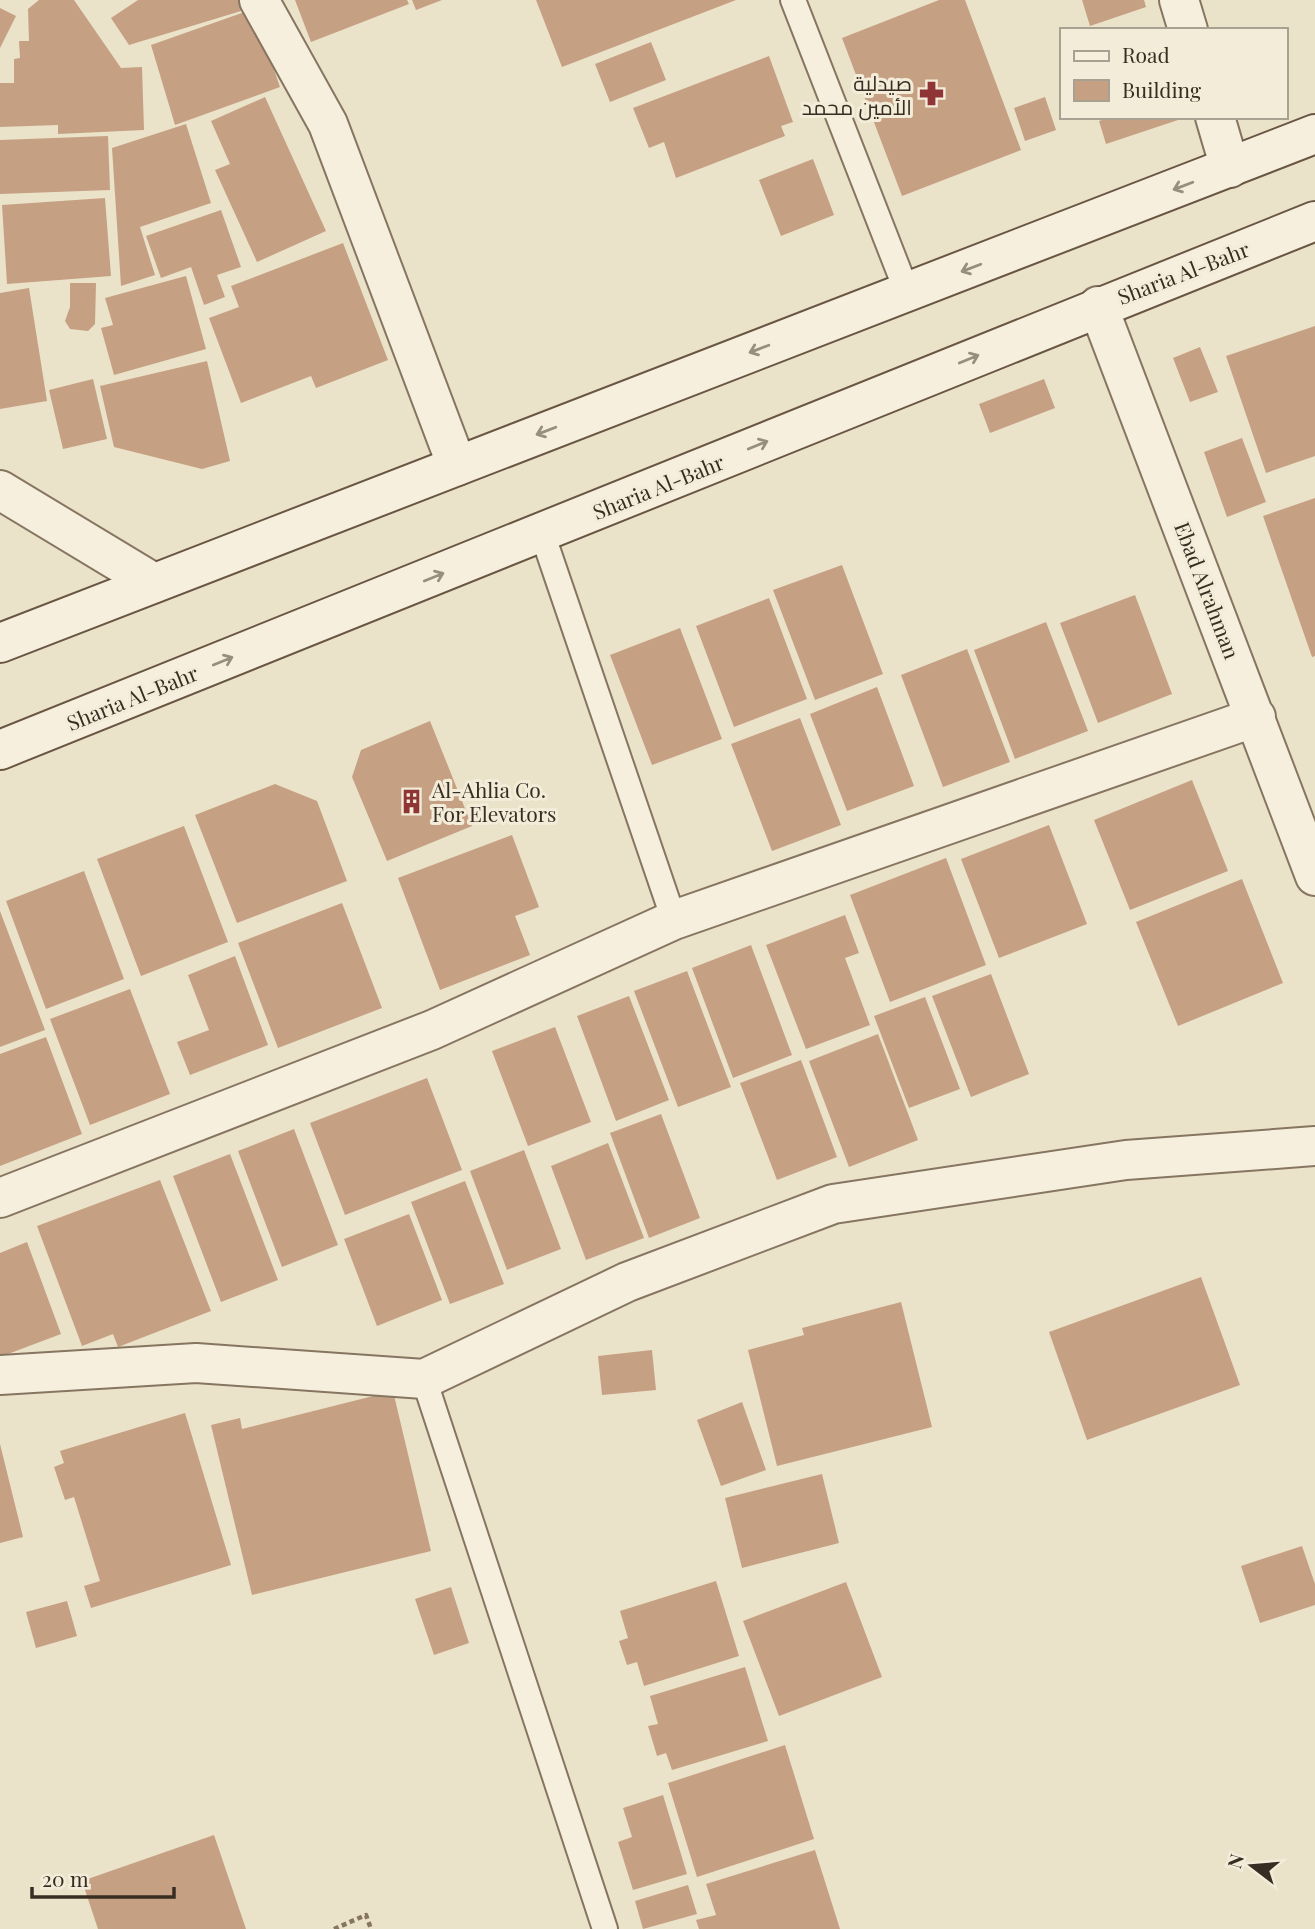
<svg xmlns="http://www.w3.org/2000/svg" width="1315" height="1929" font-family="'Playfair Display',Cairo,serif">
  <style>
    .building { fill: #c6a083 }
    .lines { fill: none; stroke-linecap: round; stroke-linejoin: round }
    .lane-casing { stroke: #867560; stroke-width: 28 }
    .street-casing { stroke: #867560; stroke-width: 42 }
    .secondary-casing { stroke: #685643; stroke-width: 42 }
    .path { stroke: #867560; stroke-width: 4.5; stroke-dasharray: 5 3.5; stroke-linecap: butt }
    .lane { stroke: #f6efdd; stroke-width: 24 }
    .street { stroke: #f6efdd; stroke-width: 38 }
    .secondary { stroke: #f6efdd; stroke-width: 38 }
    .oneway { stroke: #978e80 }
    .labels { text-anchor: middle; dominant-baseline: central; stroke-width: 6; stroke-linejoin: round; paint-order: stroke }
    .poi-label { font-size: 21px; fill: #382d22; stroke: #f3ecd9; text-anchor: end }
    .street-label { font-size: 21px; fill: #382d22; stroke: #f3ecd9 }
  </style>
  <rect width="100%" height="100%" fill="#ebe2ca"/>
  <!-- building -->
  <path class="building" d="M 39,0 L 74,0 L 121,68 L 142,67 L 144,130 L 58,134 L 58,125 L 0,127 L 0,83 L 14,83 L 14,59 L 20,58 L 19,41 L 29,41 L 28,9 Z
    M 138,0 L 246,0 L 251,8 L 129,45 L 111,18 Z
    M 295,0 L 407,0 L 409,4 L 311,42 Z
    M 412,0 L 442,0 L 416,10 Z
    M 536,0 L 736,0 L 562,67 Z
    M 939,0 L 965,0 L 1021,150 L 902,196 L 842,38 Z
    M 1082,0 L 1144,0 L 1146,7 L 1090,26 Z
    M 0,8 L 16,16 L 0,48 Z
    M 253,9 L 280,87 L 175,125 L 151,45 Z
    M 651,42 L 666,80 L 610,102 L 595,64 Z
    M 769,56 L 793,122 L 781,126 L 785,136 L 676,178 L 664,142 L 649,148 L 633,108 Z
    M 265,97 L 326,231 L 257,262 L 215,170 L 230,164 L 211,121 Z
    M 1045,97 L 1056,130 L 1025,141 L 1014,108 Z
    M 1111,117 L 1177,117 L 1178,120 L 1106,144 L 1099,121 Z
    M 186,124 L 211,203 L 140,227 L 155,275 L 121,286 L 112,148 Z
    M 108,136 L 110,190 L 0,194 L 0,140 Z
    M 813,159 L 834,215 L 781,236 L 759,180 Z
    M 105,198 L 111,276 L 7,284 L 2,205 Z
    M 221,210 L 241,267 L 217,275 L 225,297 L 204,305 L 191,267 L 161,278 L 146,236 Z
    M 343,243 L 388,360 L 316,388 L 311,376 L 241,403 L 209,318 L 239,307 L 231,286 Z
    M 186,276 L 206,349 L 114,375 L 101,328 L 113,325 L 105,298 Z
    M 70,283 L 96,283 L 95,324 L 88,331 L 70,329 L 65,321 L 70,307 Z
    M 29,288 L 47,401 L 0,409 L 0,293 Z
    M 1315,326 L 1315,456 L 1266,473 L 1226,356 Z
    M 1200,347 L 1218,392 L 1190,402 L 1173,358 Z
    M 207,361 L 230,461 L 202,469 L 114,447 L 100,386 Z
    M 93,379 L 107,439 L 63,449 L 49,390 Z
    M 1044,379 L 1055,408 L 990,433 L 979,404 Z
    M 1242,438 L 1266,502 L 1227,517 L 1204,452 Z
    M 1315,498 L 1315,656 L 1312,657 L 1263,516 Z
    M 842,565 L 883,674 L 815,700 L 773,590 Z
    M 1135,595 L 1172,694 L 1098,723 L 1060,623 Z
    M 769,598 L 807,699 L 734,727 L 696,626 Z
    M 1046,622 L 1088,731 L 1015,759 L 974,650 Z
    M 680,628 L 722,739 L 652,765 L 610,655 Z
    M 967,649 L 1010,762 L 943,787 L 901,675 Z
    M 877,687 L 914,786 L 847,811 L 810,714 Z
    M 800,718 L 841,825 L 772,851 L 731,744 Z
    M 430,721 L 472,826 L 387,861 L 352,777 L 361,750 Z
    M 1192,780 L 1228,871 L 1130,910 L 1094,820 Z
    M 275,784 L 317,801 L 347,881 L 237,923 L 195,815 Z
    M 1049,825 L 1087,924 L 999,958 L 961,859 Z
    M 184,826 L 228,942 L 141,976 L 97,859 Z
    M 512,835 L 539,907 L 515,916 L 530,955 L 440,990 L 398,878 Z
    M 946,858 L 986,965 L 890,1002 L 850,895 Z
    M 84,871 L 124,979 L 46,1009 L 6,901 Z
    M 1242,879 L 1283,983 L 1178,1026 L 1136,922 Z
    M 342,903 L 382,1008 L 278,1048 L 238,943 Z
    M 0,911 L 45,1030 L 0,1047 Z
    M 845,915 L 859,953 L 845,958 L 870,1025 L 806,1049 L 766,945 Z
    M 751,945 L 792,1055 L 733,1078 L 692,968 Z
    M 235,956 L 268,1045 L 190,1075 L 177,1042 L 209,1030 L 188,975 Z
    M 687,971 L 731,1087 L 678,1107 L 634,991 Z
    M 991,974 L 1029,1074 L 971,1097 L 932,996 Z
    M 130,989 L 170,1094 L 90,1125 L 50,1019 Z
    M 629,996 L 669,1100 L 616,1121 L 577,1016 Z
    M 925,997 L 960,1089 L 909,1108 L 874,1016 Z
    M 555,1027 L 591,1122 L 528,1146 L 492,1051 Z
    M 878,1034 L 918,1140 L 849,1167 L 809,1061 Z
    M 46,1037 L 82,1134 L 0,1166 L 0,1054 Z
    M 801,1060 L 837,1157 L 777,1180 L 740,1083 Z
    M 427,1078 L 462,1170 L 345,1215 L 310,1123 Z
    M 661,1114 L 700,1218 L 649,1238 L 610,1133 Z
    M 294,1129 L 338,1245 L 282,1267 L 238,1151 Z
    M 608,1143 L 644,1238 L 586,1260 L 551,1166 Z
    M 524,1150 L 561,1249 L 507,1270 L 470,1171 Z
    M 230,1154 L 278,1280 L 221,1302 L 173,1176 Z
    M 160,1180 L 211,1311 L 118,1347 L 113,1334 L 82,1346 L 37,1226 Z
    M 465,1181 L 504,1284 L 450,1304 L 411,1202 Z
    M 409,1214 L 442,1300 L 377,1326 L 344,1239 Z
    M 27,1242 L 61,1334 L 0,1357 L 0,1253 Z
    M 1201,1277 L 1240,1385 L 1087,1440 L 1049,1332 Z
    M 901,1302 L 932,1427 L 777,1466 L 748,1350 L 804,1335 L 802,1328 Z
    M 652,1350 L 656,1390 L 602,1395 L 598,1356 Z
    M 393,1391 L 431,1551 L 252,1595 L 211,1425 L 240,1418 L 242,1429 Z
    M 742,1402 L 766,1470 L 721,1486 L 697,1420 Z
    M 185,1413 L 231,1565 L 91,1608 L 84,1586 L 100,1581 L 74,1497 L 65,1500 L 54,1467 L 64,1463 L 60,1451 Z
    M 0,1444 L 23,1537 L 0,1543 Z
    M 822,1474 L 839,1543 L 742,1568 L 725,1498 Z
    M 1302,1546 L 1315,1584 L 1315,1605 L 1260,1623 L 1241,1566 Z
    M 716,1581 L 739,1656 L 644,1686 L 637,1662 L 627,1665 L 619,1641 L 628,1638 L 620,1611 Z
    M 846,1582 L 882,1677 L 779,1716 L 743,1621 Z
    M 451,1587 L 469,1643 L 434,1655 L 415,1599 Z
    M 67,1601 L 77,1636 L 36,1648 L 26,1612 Z
    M 745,1667 L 768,1741 L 672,1770 L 666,1753 L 657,1756 L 648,1726 L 658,1724 L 650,1696 Z
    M 785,1745 L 814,1839 L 697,1877 L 668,1783 Z
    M 663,1795 L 687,1874 L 633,1890 L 618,1842 L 632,1837 L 623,1808 Z
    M 214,1835 L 246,1929 L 98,1929 L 82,1881 Z
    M 815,1850 L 840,1929 L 699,1929 L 696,1920 L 716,1915 L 706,1884 Z
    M 688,1885 L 697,1914 L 643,1929 L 635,1901 Z"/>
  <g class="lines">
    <defs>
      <path id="lane" d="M 793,0 L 907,292
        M 542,533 L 674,920
        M 424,1379 L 605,1929"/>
      <path id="street" d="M 259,0 L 328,124 L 457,466
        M 1179,0 L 1188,30
        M 1215,117 L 1230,168
        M 1098,306 L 1315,876
        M 0,490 L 154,583
        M 0,1198 L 432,1030 L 674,920 L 1256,717
        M 0,1375 L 196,1363 L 424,1379 L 627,1282 L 833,1204 L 1126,1160 L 1315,1146"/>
      <path id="secondary" d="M 0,643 L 1315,134
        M 0,750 L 1315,221"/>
    </defs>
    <!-- lane casing -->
    <use href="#lane" class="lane-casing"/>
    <!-- street casing -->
    <use href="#street" class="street-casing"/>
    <!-- secondary casing -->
    <use href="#secondary" class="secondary-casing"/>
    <!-- path -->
    <path class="path" d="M 334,1929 L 366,1915 L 371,1929"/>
    <!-- lane -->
    <use href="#lane" class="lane"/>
    <!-- street -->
    <use href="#street" class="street"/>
    <!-- secondary -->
    <use href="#secondary" class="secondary"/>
  </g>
  <!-- one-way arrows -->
  <defs><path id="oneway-shaft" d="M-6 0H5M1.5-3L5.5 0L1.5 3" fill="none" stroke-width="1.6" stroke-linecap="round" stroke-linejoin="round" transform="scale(1.75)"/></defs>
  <g class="oneway">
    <use href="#oneway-shaft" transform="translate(1183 186) rotate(159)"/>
    <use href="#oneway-shaft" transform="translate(971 268) rotate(159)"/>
    <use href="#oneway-shaft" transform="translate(759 349) rotate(159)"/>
    <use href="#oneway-shaft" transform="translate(969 359) rotate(-22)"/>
    <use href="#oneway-shaft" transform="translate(546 431) rotate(159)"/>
    <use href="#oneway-shaft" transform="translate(758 445) rotate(-22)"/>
    <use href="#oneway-shaft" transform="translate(434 577) rotate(-22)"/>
    <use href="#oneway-shaft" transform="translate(223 661) rotate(-22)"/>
  </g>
  <!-- icons -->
  <defs>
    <symbol id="pharmacy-bare" viewBox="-9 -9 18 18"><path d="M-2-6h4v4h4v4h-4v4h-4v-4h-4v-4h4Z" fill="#903535" stroke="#f3ecd9" stroke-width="2.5" paint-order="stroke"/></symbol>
    <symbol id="building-bare" viewBox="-9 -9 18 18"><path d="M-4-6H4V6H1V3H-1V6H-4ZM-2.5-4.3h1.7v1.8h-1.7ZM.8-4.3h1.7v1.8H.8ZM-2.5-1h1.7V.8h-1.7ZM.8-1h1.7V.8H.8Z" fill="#903535" stroke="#f3ecd9" stroke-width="2.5" paint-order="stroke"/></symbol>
  </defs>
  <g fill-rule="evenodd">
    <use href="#pharmacy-bare" x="914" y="76" width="35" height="35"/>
    <use href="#building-bare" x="394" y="784" width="35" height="35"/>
  </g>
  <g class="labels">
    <!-- poi labels -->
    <g class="poi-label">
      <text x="912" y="82">صيدلية<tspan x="912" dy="24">الأمين محمد</tspan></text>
      <text x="432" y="789" text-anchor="start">Al-Ahlia Co.<tspan x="432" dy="24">For Elevators</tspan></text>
    </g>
    <!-- street labels -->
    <g class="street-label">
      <text transform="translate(1183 272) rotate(-21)">Sharia Al-Bahr</text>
      <text transform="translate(658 486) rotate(-22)">Sharia Al-Bahr</text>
      <text transform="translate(1208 590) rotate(69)">Ebad Alrahman</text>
      <text transform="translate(132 697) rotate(-22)">Sharia Al-Bahr</text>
    </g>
  </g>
  <!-- legend -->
  <rect x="1060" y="28" width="228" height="91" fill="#f3ecd9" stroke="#a8a090" stroke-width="2"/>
  <rect x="1074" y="51" width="35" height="10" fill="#f6efdd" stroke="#a8a090" stroke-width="2"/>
  <text x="1122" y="63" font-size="21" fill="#382d22">Road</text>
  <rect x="1074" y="80" width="35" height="21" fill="#c6a083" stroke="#a8a090" stroke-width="2"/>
  <text x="1122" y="98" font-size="21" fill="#382d22">Building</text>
  <!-- north arrow -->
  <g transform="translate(1252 1866) rotate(286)" stroke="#f3ecd9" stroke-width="5" paint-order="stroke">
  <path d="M0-5L12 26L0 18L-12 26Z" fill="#382d22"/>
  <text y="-10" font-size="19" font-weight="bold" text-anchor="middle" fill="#382d22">N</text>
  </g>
  <!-- scale -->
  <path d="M32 1887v10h142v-10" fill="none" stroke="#382d22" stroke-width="3.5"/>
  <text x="42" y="1887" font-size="21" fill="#382d22" stroke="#f3ecd9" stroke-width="5" paint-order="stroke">20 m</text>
</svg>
